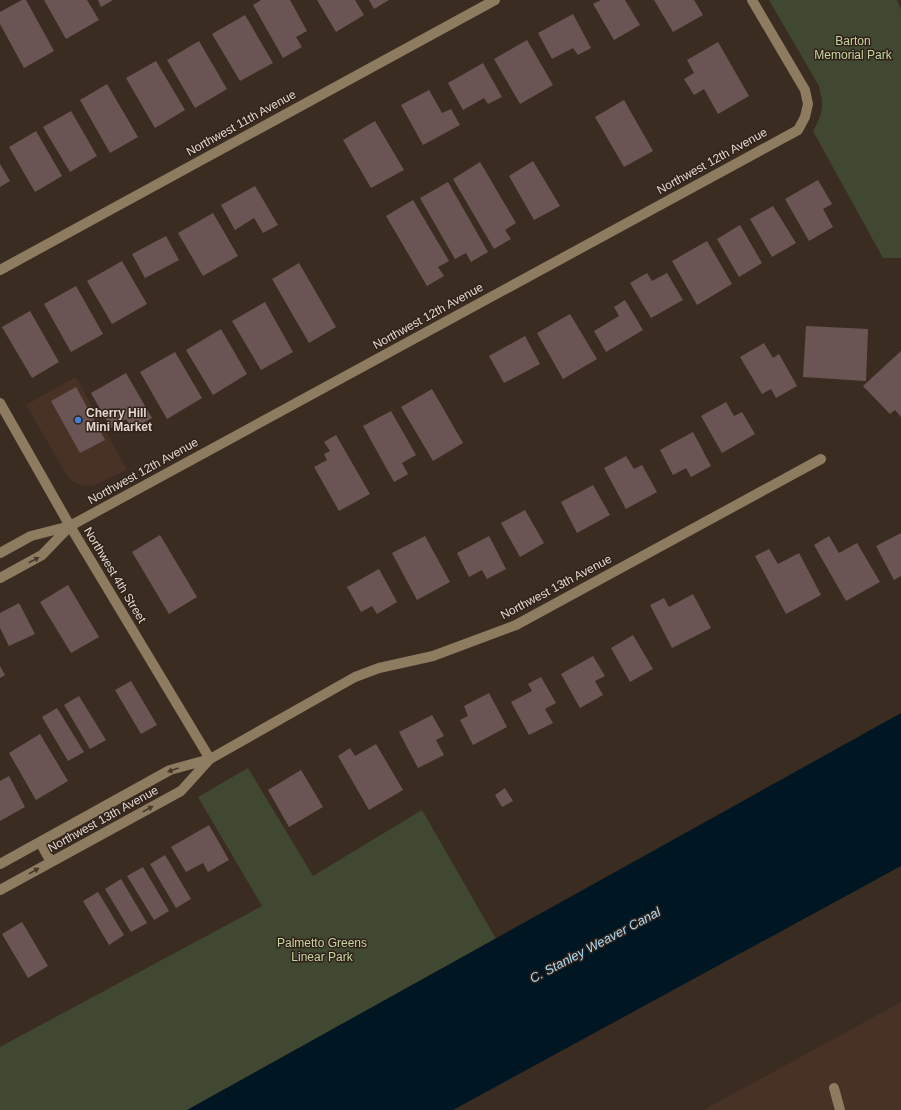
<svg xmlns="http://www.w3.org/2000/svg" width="901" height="1110" font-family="Helvetica,sans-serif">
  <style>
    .built { fill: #483226 }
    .green { fill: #414831 }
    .water { fill: #001723 }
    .building { fill: #6b5554 }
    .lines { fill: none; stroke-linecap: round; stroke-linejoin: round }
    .minor { stroke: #8e7c61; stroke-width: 10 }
    .oneway { fill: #48382b }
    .shop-dot { fill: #3f7fe0; stroke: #312219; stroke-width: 1.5 }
    .labels { text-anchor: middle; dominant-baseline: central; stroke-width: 3; stroke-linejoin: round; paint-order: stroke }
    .park-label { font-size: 12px; fill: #c5d5a2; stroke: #312219 }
    .street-label { font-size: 12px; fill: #e2d8d1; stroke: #312219 }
    .poi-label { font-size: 12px; font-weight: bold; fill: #e2d8d1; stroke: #312219; text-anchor: start }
    .water-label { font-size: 13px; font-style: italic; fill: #a5dcfa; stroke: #312219 }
  </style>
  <rect width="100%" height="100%" fill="#3b2c22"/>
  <!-- built -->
  <path class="built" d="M 76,377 L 127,470 L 92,486 L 80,485 L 74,482 L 68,477 L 26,405 Z
    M 901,1002 L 901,1110 L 704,1110 Z"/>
  <!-- green -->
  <path class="green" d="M 769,0 L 897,0 L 901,9 L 901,258 L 883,258 L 813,131 C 823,113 824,106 819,86 Z
    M 248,768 L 313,876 L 422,810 L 496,939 L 187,1110 L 0,1110 L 0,1047 L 262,906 L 198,797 Z"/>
  <!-- water -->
  <path class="water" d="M 901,713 L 901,866 L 453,1110 L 187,1110 Z"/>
  <!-- building -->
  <path class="building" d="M 22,0 L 26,0 L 54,51 L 24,68 L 0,24 L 0,12 Z
    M 44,0 L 87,0 L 99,20 L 66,39 Z
    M 98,0 L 113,0 L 101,7 Z
    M 261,0 L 290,0 L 307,31 L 296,37 L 302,47 L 283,58 L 253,5 Z
    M 317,0 L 355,0 L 364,15 L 336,32 Z
    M 369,0 L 389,0 L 374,9 Z
    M 601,0 L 625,0 L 640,25 L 614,40 L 593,4 Z
    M 654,0 L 694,0 L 703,15 L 673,32 Z
    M 573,14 L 591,48 L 578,55 L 573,48 L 552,59 L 538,33 Z
    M 245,15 L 273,63 L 240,81 L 212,34 Z
    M 527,40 L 553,85 L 520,104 L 494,59 Z
    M 199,41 L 227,89 L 195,108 L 167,60 Z
    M 718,42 L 749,96 L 718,114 L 704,89 L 694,95 L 684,79 L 694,73 L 687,60 Z
    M 156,61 L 185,110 L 155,128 L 126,78 Z
    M 483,63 L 502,97 L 488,104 L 484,98 L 463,110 L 448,83 Z
    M 107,84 L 138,137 L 110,153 L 80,100 Z
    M 429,90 L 442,113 L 451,109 L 460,125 L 423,145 L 401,105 Z
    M 624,100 L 653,151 L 624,167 L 595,117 Z
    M 71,111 L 97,156 L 70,172 L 43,127 Z
    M 375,121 L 404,170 L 371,188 L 343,140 Z
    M 36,131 L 62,176 L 35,192 L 9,147 Z
    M 533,161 L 560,206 L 534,220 L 509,176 Z
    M 480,162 L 516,223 L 505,230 L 511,239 L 494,249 L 453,179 Z
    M 0,164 L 10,181 L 0,187 Z
    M 818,180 L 832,204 L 823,209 L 833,227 L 809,241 L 785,199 Z
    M 448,182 L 488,252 L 471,262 L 466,253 L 455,259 L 420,198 Z
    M 255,186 L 278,225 L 263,233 L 254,218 L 235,230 L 221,205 Z
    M 413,200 L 449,261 L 438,267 L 444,276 L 427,286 L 386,216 Z
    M 773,206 L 796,243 L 772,257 L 750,219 Z
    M 213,213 L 238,256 L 203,276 L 178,233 Z
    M 740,225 L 762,263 L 739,277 L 717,239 Z
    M 166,236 L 179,260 L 145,278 L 132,254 Z
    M 707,241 L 732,284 L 697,305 L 672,261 Z
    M 122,261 L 147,304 L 112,324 L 87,281 Z
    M 299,263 L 336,327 L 309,343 L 272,279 Z
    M 647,273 L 652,281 L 667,273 L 683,300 L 651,318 L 630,283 Z
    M 76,286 L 103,334 L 71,352 L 44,304 Z
    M 625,300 L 643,330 L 606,352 L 594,331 L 619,316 L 614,307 Z
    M 265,302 L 293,352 L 261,370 L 232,321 Z
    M 30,311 L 59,362 L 32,378 L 2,327 Z
    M 570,314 L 597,359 L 563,379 L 537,333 Z
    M 806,326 L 868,329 L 866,381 L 803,377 Z
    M 221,329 L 247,374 L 213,395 L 186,350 Z
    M 525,336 L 540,364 L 504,383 L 489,356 Z
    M 764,343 L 773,358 L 779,354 L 797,386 L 776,398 L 771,389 L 762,394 L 740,357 Z
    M 901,351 L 901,417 L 895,410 L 890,414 L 863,386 Z
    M 175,352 L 202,398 L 167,419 L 140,372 Z
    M 126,373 L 152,418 L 132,429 L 126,419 L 111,428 L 91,393 Z
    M 76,387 L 105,440 L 80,453 L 51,401 Z
    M 432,389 L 463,443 L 433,461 L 401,407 Z
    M 726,402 L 734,416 L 742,412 L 755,434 L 722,453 L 701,416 Z
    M 391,411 L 416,455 L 402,463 L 408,474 L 394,482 L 363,426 Z
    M 693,432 L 711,466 L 691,477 L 686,468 L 673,475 L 660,450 Z
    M 336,435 L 370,494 L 339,511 L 314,467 L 327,460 L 324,454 L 330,451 L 324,442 Z
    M 626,456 L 634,469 L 642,465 L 657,492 L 626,509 L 604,468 Z
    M 593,485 L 610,515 L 577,533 L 561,502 Z
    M 525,510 L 544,543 L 520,557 L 501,523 Z
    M 901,533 L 901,576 L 894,580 L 876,546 Z
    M 160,535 L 197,597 L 169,614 L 132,552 Z
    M 425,536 L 450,582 L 417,600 L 392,553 Z
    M 489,536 L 506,569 L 487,579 L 482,570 L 469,577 L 457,553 Z
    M 829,536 L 839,553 L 857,543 L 880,582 L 846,601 L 814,545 Z
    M 769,549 L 778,564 L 799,553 L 821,595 L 786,614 L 755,556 Z
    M 379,569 L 397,602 L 377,614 L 372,606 L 361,612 L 347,587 Z
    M 68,585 L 99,637 L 71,653 L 40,602 Z
    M 693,594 L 711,628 L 672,648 L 650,605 L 664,598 L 669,607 Z
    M 19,603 L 35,634 L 9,646 L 0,628 L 0,613 Z
    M 633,635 L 653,669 L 630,682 L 611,648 Z
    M 593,656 L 605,676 L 595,681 L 603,695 L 580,708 L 561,674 Z
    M 0,666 L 5,675 L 0,678 Z
    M 541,677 L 556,703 L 545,709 L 553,723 L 529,735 L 511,702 L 532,691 L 528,684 Z
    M 131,681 L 157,725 L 141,734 L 115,690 Z
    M 489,693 L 507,727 L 473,745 L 460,720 L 468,716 L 464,706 Z
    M 79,696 L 106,740 L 90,749 L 64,705 Z
    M 57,708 L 84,752 L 68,761 L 42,717 Z
    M 432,715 L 444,736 L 436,740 L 444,755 L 418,768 L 399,732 Z
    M 40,734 L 68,781 L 36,800 L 9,753 Z
    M 376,744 L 403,790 L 369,810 L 338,756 L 350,748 L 355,756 Z
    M 301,770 L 323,807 L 289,827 L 268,790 Z
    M 9,776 L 25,807 L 0,821 L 0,781 Z
    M 505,788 L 513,801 L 502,807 L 495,795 Z
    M 209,825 L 229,860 L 208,872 L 203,863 L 186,872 L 171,847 Z
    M 165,855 L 191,899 L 176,908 L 150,864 Z
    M 143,867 L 169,911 L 154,920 L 127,876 Z
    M 121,879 L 147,923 L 131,932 L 105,889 Z
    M 98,892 L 124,935 L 109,945 L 83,901 Z
    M 22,922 L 48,966 L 28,978 L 2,934 Z"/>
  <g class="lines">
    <!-- minor -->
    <path class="minor" d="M 0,270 L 495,0
      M 0,403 L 70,526 L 210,759
      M 0,553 L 31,536 L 70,526 L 798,130 L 805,117 L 808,104 L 805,90 L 752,0
      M 0,578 L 42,555 L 70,526
      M 40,842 L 51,862
      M 0,864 L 170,770 L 210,759 L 355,677 L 379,668 L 433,656 L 516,625 L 821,459
      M 0,890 L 181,791 L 210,759
      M 834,1088 L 840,1110"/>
  </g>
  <!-- one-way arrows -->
  <defs><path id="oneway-solid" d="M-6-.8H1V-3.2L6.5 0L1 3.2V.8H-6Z"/></defs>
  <g class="oneway">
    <use href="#oneway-solid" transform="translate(34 560) rotate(-28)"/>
    <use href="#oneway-solid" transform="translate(173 770) rotate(160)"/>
    <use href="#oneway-solid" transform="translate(148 809) rotate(-29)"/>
    <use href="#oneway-solid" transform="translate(34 871) rotate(-29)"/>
  </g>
  <!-- markers -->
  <circle class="shop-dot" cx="78" cy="420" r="4"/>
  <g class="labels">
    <!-- park labels -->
    <g class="park-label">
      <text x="853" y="41">Barton<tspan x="853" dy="14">Memorial Park</tspan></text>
      <text x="322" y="943">Palmetto Greens<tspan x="322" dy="14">Linear Park</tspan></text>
    </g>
    <!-- street labels -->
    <g class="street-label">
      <text transform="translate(241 123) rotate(-29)">Northwest 11th Avenue</text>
      <text transform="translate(712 161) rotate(-29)">Northwest 12th Avenue</text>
      <text transform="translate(428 316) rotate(-29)">Northwest 12th Avenue</text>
      <text transform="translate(143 471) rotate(-29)">Northwest 12th Avenue</text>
      <text transform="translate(115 575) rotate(59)">Northwest 4th Street</text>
      <text transform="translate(556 587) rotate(-28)">Northwest 13th Avenue</text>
      <text transform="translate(103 819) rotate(-29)">Northwest 13th Avenue</text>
    </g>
    <!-- poi labels -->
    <g class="poi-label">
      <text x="86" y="413">Cherry Hill<tspan x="86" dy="14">Mini Market</tspan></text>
    </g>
    <!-- water labels -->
    <g class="water-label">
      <text transform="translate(595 945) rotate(-28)">C. Stanley Weaver Canal</text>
    </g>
  </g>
</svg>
